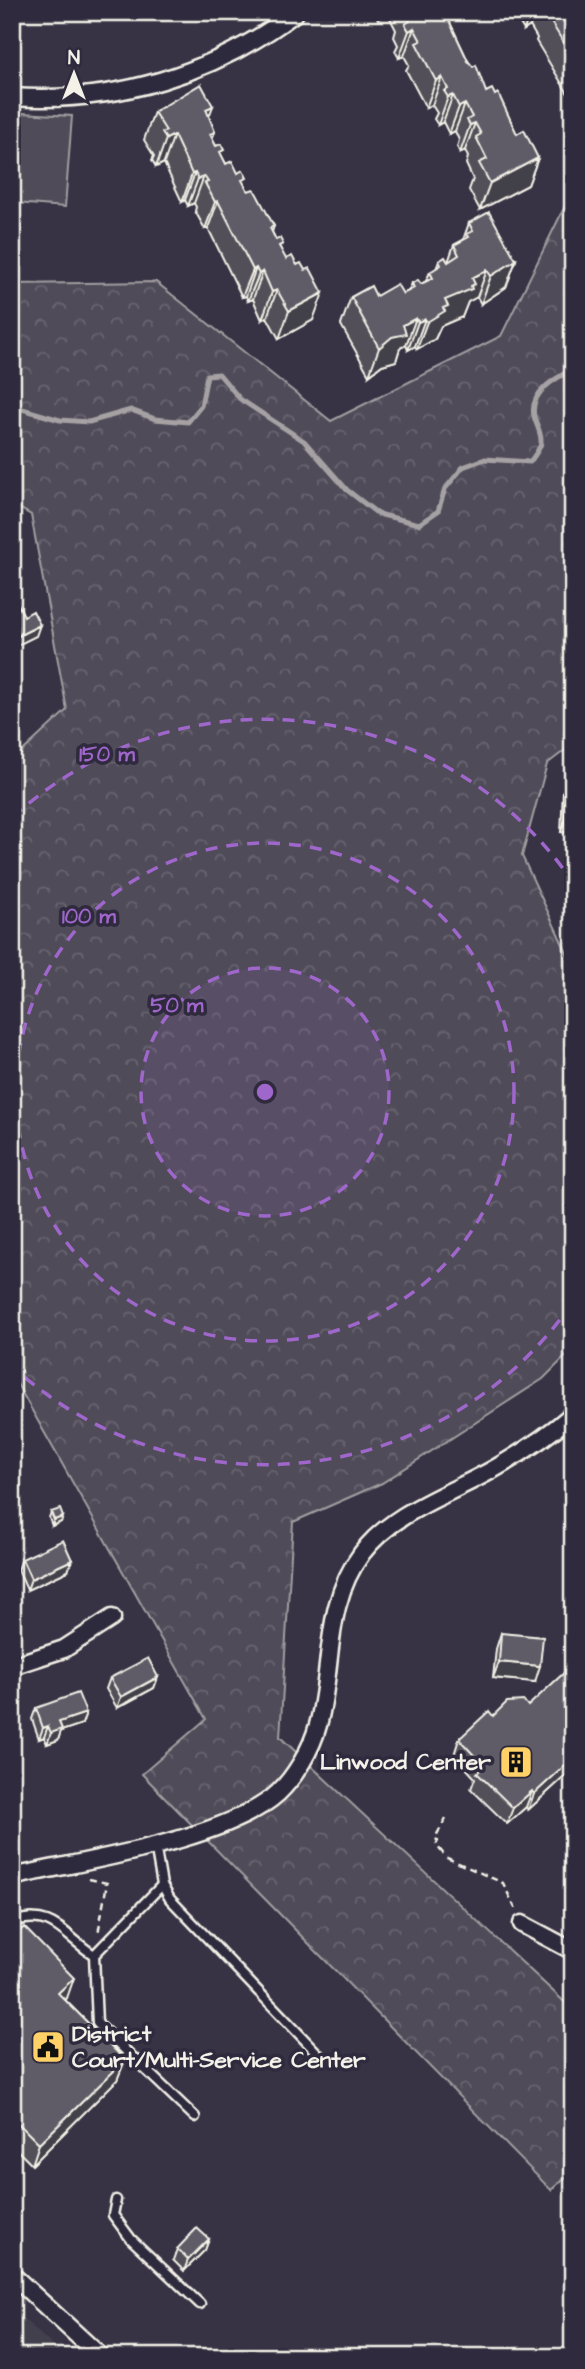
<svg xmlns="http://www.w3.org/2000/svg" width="585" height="2369" font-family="'Architects Daughter',sans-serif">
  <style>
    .built { fill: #433f4e }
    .grass { fill: #504b59; stroke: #a29ea0; stroke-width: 2 }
    .forest { fill: url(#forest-crowns); stroke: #a29ea0; stroke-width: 2 }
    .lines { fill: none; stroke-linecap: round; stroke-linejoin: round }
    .stream { stroke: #a6a2a4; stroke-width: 5 }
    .lane-casing { stroke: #f4f1e8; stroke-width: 13 }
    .street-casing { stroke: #f4f1e8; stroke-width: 21 }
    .path { stroke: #f4f1e8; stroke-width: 2.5; stroke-dasharray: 7 5; stroke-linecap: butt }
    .lane { stroke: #2f2a3d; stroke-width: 8 }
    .street { stroke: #2f2a3d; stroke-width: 16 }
    .wall { fill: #524f59; stroke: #f4f1e8; stroke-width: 2 }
    .shaded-wall { fill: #424048; stroke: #f4f1e8; stroke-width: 2 }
    .building { fill: #5f5c67; stroke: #f4f1e8; stroke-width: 2 }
    .ring { fill: none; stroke: #9f67cb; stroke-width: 3.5; stroke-dasharray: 12 9 }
    .labels { text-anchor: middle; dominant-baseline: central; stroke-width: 7; stroke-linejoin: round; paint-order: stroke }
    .poi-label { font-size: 23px; font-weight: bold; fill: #f4f1e8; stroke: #2f2a3d; text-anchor: end }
    .centre { fill: #9f67cb; stroke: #2f2a3d; stroke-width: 3.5 }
    .ring-label { font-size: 21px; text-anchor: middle; font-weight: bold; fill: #9f67cb; stroke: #2f2a3d; stroke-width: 7; stroke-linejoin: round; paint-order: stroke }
  </style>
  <defs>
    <pattern id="forest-crowns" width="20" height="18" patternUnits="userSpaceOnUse" patternTransform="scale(1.75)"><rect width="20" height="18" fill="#504b59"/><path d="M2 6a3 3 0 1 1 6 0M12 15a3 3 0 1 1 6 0" fill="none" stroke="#6a6571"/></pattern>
  </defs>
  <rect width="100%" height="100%" fill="#373244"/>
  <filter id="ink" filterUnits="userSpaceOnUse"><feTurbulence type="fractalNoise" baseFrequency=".0143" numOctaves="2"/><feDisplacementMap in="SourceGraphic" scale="14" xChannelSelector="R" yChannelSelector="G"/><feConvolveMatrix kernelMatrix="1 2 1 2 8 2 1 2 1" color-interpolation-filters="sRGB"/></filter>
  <g filter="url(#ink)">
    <!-- built -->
    <path class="built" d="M 12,2308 L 65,2357 L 12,2357 Z"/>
    <!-- grass -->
    <path class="grass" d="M 22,113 L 72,116 L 65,207 L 16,203 Z"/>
    <!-- forest -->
    <path class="forest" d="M 573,199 L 573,744 L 547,764 L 522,856 L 573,966 L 573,1349 L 543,1379 L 382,1483 L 293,1522 L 280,1737 L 573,2010 L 573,2171 L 551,2190 L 142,1774 L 206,1719 L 12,1375 L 12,761 L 67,710 L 31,515 L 12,504 L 12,284 L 156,282 L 331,421 L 501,336 L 566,204 Z"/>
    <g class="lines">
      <!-- stream -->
      <path class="stream" d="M 12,406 L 60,420 L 89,422 L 131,410 L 155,419 L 188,422 L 201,406 L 207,375 L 219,374 L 240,399 L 304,441 L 347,490 L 378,514 L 419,524 L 438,511 L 445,489 L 463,467 L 485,459 L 530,462 C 534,456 540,449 541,443 C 542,433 536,425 534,416 C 529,392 556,378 573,369"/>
      <defs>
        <path id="lane" d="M 155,1845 L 162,1885 L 170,1899 L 324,2060
          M 12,1922 C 53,1909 62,1934 94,1955 L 162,1885
          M 94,1955 L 97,2023 L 195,2117
          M 116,2200 L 113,2215 L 131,2239 L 200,2304"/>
        <path id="street" d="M 12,97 C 115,104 214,74 296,12
          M 12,1666 L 64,1649 L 112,1618
          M 12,1877 C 82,1861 227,1840 278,1793 C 295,1777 312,1748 318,1725 C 334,1667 323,1605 362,1553 C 394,1510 454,1493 499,1466 C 525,1451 550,1434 573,1414
          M 522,1924 L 573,1951
          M 12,2275 L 101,2357"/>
      </defs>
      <!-- lane casing -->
      <use href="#lane" class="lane-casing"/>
      <!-- street casing -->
      <use href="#street" class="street-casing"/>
      <!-- path -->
      <path class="path" d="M 446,1818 L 435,1838 L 438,1841 L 436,1845 L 447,1858 L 503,1883 L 515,1908
        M 89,1879 L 107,1883 L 98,1934"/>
      <!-- lane -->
      <use href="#lane" class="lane"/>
      <!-- street -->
      <use href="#street" class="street"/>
    </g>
    <!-- wall -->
    <path class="wall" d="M 374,12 L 445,12 L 468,61 L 486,92 L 517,134 L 538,158 L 528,185 L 480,210 L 469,190 L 473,179 L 466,164 L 468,157 L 465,150 L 460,153 L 457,147 L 459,140 L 455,131 L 449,134 L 443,122 L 438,125 L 434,119 L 437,113 L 432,105 L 426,108 L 406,70 L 409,65 L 404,56 L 399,58 L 395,51 L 398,45 L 394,37 L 396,30 L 388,14 L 378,19 Z
      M 513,12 L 573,12 L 573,102 L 536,41 L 537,38 L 530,26 L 524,30 Z
      M 154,112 L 209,117 L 215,132 L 212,139 L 226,164 L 244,184 L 248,191 L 274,226 L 272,232 L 281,250 L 313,320 L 279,339 L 267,317 L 262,320 L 253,299 L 248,301 L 246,296 L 242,297 L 208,228 L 205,229 L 195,211 L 196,207 L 194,203 L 188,206 L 185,200 L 182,202 L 164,163 L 156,167 L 152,160 L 154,156 L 144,140 Z
      M 469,223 L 516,260 L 506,287 L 481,304 L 477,297 L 468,302 L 462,317 L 441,326 L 435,339 L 417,349 L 415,346 L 408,350 L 406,345 L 400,348 L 396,361 L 382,365 L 369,375 L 341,325 L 351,297 L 403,294 L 409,290 L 412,283 L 421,284 L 426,281 L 430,272 L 436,269 L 439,261 L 448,262 L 454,245 L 463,240 Z
      M 567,781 L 573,833 L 561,832 L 563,791 Z
      M 573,851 L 573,873 L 567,863 L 571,852 Z
      M 51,1512 L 63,1517 L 61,1522 L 52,1526 L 49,1518 Z
      M 22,1559 L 72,1560 L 68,1571 L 27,1590 L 18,1570 Z
      M 573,1625 L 573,1671 L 568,1670 Z
      M 501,1633 L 535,1682 L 493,1678 L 496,1649 Z
      M 158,1677 L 154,1688 L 117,1708 L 106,1689 L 110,1678 Z
      M 573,1680 L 573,1769 L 528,1810 L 526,1807 L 507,1824 L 471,1789 L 475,1778 L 454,1755 L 459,1739 L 493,1716 L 528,1706 Z
      M 36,1708 L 82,1724 L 61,1731 L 58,1740 L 47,1744 L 44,1737 L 39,1739 L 32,1719 Z
      M 12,1939 L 67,1998 L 65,2000 L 125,2060 L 117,2080 L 32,2165 L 12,2145 Z
      M 209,2239 L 205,2250 L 184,2271 L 173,2260 L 177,2249 Z"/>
    <!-- shaded-wall -->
    <path class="shaded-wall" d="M 380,12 L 388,12 L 378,19 Z
      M 530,12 L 535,12 L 530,26 L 524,30 Z
      M 414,28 L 404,56 L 399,58 L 409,31 Z
      M 442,77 L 432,105 L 426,108 L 436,81 Z
      M 453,95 L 443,122 L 438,125 L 448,97 Z
      M 465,104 L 455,131 L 449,134 L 459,107 Z
      M 213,106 L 203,133 L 206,109 Z
      M 475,123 L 465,150 L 460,153 L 470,125 Z
      M 174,135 L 164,163 L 156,167 L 166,139 Z
      M 538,158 L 528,185 L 480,210 L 490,183 Z
      M 195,173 L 185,200 L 182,202 L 192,174 Z
      M 204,176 L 194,203 L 188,206 L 198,179 Z
      M 218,201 L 208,228 L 205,229 L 215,202 Z
      M 516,260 L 506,287 L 481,304 L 491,276 Z
      M 256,268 L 246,296 L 242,297 L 253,270 Z
      M 487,270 L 477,297 L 468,302 L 462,317 L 441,326 L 435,339 L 417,349 L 427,322 L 445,300 L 472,278 Z
      M 263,271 L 253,299 L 248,301 L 259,274 Z
      M 277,290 L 267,317 L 262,320 L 272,292 Z
      M 323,293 L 313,320 L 279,339 L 289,311 Z
      M 416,318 L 406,345 L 400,348 L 396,361 L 382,365 L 369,375 L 379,348 L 403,325 Z
      M 425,319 L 415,346 L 408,350 L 418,322 Z
      M 40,625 L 36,636 L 12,648 L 12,639 Z
      M 565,821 L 573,822 L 573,833 L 561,832 Z
      M 63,1517 L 61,1522 L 52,1526 L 54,1520 Z
      M 72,1560 L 68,1571 L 27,1590 L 31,1579 Z
      M 573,1656 L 573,1671 L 568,1670 Z
      M 499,1662 L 540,1666 L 535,1682 L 493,1678 Z
      M 158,1677 L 154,1688 L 117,1708 L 121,1697 Z
      M 86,1713 L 82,1724 L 61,1731 L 58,1740 L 47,1744 L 51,1733 L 59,1722 Z
      M 48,1726 L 44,1737 L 39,1739 L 43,1728 Z
      M 573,1758 L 573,1769 L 528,1810 L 534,1794 Z
      M 532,1791 L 526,1807 L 507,1824 L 513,1808 Z
      M 74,1978 L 67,1998 L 51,2014 L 58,1993 Z
      M 125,2060 L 117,2080 L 32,2165 L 39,2144 Z
      M 209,2239 L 205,2250 L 184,2271 L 188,2260 Z"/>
    <!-- building -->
    <path class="building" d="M 405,12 L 445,12 L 468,61 L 473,67 L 476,65 L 486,92 L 492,89 L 495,95 L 498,93 L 517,134 L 524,130 L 538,158 L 490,183 L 479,163 L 487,159 L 476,137 L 481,134 L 475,123 L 470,125 L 467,120 L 472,117 L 465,104 L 459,107 L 453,95 L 448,97 L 444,91 L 448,89 L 442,77 L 436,81 L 416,43 L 421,41 L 414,28 L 409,31 L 405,24 L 410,21 Z
      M 573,12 L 573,58 L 546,14 L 548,12 Z
      M 201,84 L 213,106 L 206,109 L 215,132 L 210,134 L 216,146 L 221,144 L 224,150 L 220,152 L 226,164 L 232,161 L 238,173 L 243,170 L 247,178 L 242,180 L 248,191 L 254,189 L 274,226 L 270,228 L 276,240 L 280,238 L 283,244 L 279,246 L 286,259 L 292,256 L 297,265 L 301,263 L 305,270 L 310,268 L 323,293 L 289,311 L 277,290 L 272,292 L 263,271 L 259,274 L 256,268 L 253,270 L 218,201 L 215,202 L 205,183 L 208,182 L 204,176 L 198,179 L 195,173 L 192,174 L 174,135 L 166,139 L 162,133 L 166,131 L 154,112 Z
      M 489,212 L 516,260 L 491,276 L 487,270 L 472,278 L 475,284 L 471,286 L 472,289 L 445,300 L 448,306 L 443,308 L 445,311 L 427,322 L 425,319 L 418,322 L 416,318 L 403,325 L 406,334 L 392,337 L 379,348 L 351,297 L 371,286 L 376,296 L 397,284 L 403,294 L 414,288 L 412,283 L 418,280 L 421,284 L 433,278 L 430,272 L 441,265 L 439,261 L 445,257 L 448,262 L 459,255 L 454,245 L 469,237 L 467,234 L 473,231 L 469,223 Z
      M 12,592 L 24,616 L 33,611 L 40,625 L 12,639 Z
      M 567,781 L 573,781 L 573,822 L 565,821 Z
      M 60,1509 L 63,1517 L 54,1520 L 51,1512 Z
      M 63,1540 L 72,1560 L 31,1579 L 22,1559 Z
      M 501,1633 L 543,1637 L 540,1666 L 499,1662 Z
      M 148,1658 L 158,1677 L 121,1697 L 110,1678 Z
      M 565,1672 L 573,1680 L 573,1758 L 534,1794 L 532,1791 L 513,1808 L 477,1773 L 484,1766 L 459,1739 L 489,1711 L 493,1716 L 507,1702 L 524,1701 L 528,1706 Z
      M 78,1693 L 86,1713 L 59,1722 L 62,1729 L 51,1733 L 48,1726 L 43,1728 L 36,1708 Z
      M 24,1927 L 74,1978 L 58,1993 L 125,2060 L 39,2144 L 12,2117 L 12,1939 Z
      M 197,2228 L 209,2239 L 188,2260 L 177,2249 Z"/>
  </g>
  <!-- distance rings -->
  <circle cx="265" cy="1092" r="124" fill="#9f67cb" fill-opacity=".12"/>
  <g class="ring">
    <circle cx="265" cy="1092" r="124"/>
    <circle cx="265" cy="1092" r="249"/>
    <path d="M572 1303A373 373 0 0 1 13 1367M13 817A373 373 0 0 1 572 881"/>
  </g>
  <!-- icons -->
  <defs>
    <symbol id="building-square" viewBox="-11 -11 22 22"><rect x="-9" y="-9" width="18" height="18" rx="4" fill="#ffd166" stroke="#2f2a3d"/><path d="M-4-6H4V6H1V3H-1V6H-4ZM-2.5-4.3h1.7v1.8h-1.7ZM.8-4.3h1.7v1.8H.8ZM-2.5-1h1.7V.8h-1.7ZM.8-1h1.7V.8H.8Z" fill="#111"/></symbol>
    <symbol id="civic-square" viewBox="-11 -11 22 22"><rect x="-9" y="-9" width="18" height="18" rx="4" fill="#ffd166" stroke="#2f2a3d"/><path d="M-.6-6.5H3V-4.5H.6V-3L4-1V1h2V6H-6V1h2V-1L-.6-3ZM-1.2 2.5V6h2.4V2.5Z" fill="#111"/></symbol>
  </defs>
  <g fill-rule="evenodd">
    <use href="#building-square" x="497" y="1743" width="38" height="38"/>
    <use href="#civic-square" x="29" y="2028" width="38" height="38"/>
  </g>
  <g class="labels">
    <!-- poi labels -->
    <g class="poi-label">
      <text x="491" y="1762">Linwood Center</text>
      <text x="72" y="2034" text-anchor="start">District<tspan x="72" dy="26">Court/Multi-Service Center</tspan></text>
    </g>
  </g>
  <circle cx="265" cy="1092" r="10" class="centre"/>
  <g class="ring-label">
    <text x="107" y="761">150 m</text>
    <text x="89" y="923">100 m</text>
    <text x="177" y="1012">50 m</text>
  </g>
  <!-- margin -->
  <rect width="585" height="2369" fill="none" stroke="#2f2a3d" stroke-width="42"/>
  <rect x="21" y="21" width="543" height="2327" fill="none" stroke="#f4f1e8" stroke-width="2.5" filter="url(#ink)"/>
  <!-- north arrow -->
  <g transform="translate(74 74)" stroke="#2f2a3d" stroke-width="5" paint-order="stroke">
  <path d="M0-5L12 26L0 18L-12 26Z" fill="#f4f1e8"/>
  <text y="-10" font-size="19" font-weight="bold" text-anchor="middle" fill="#f4f1e8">N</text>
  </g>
</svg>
